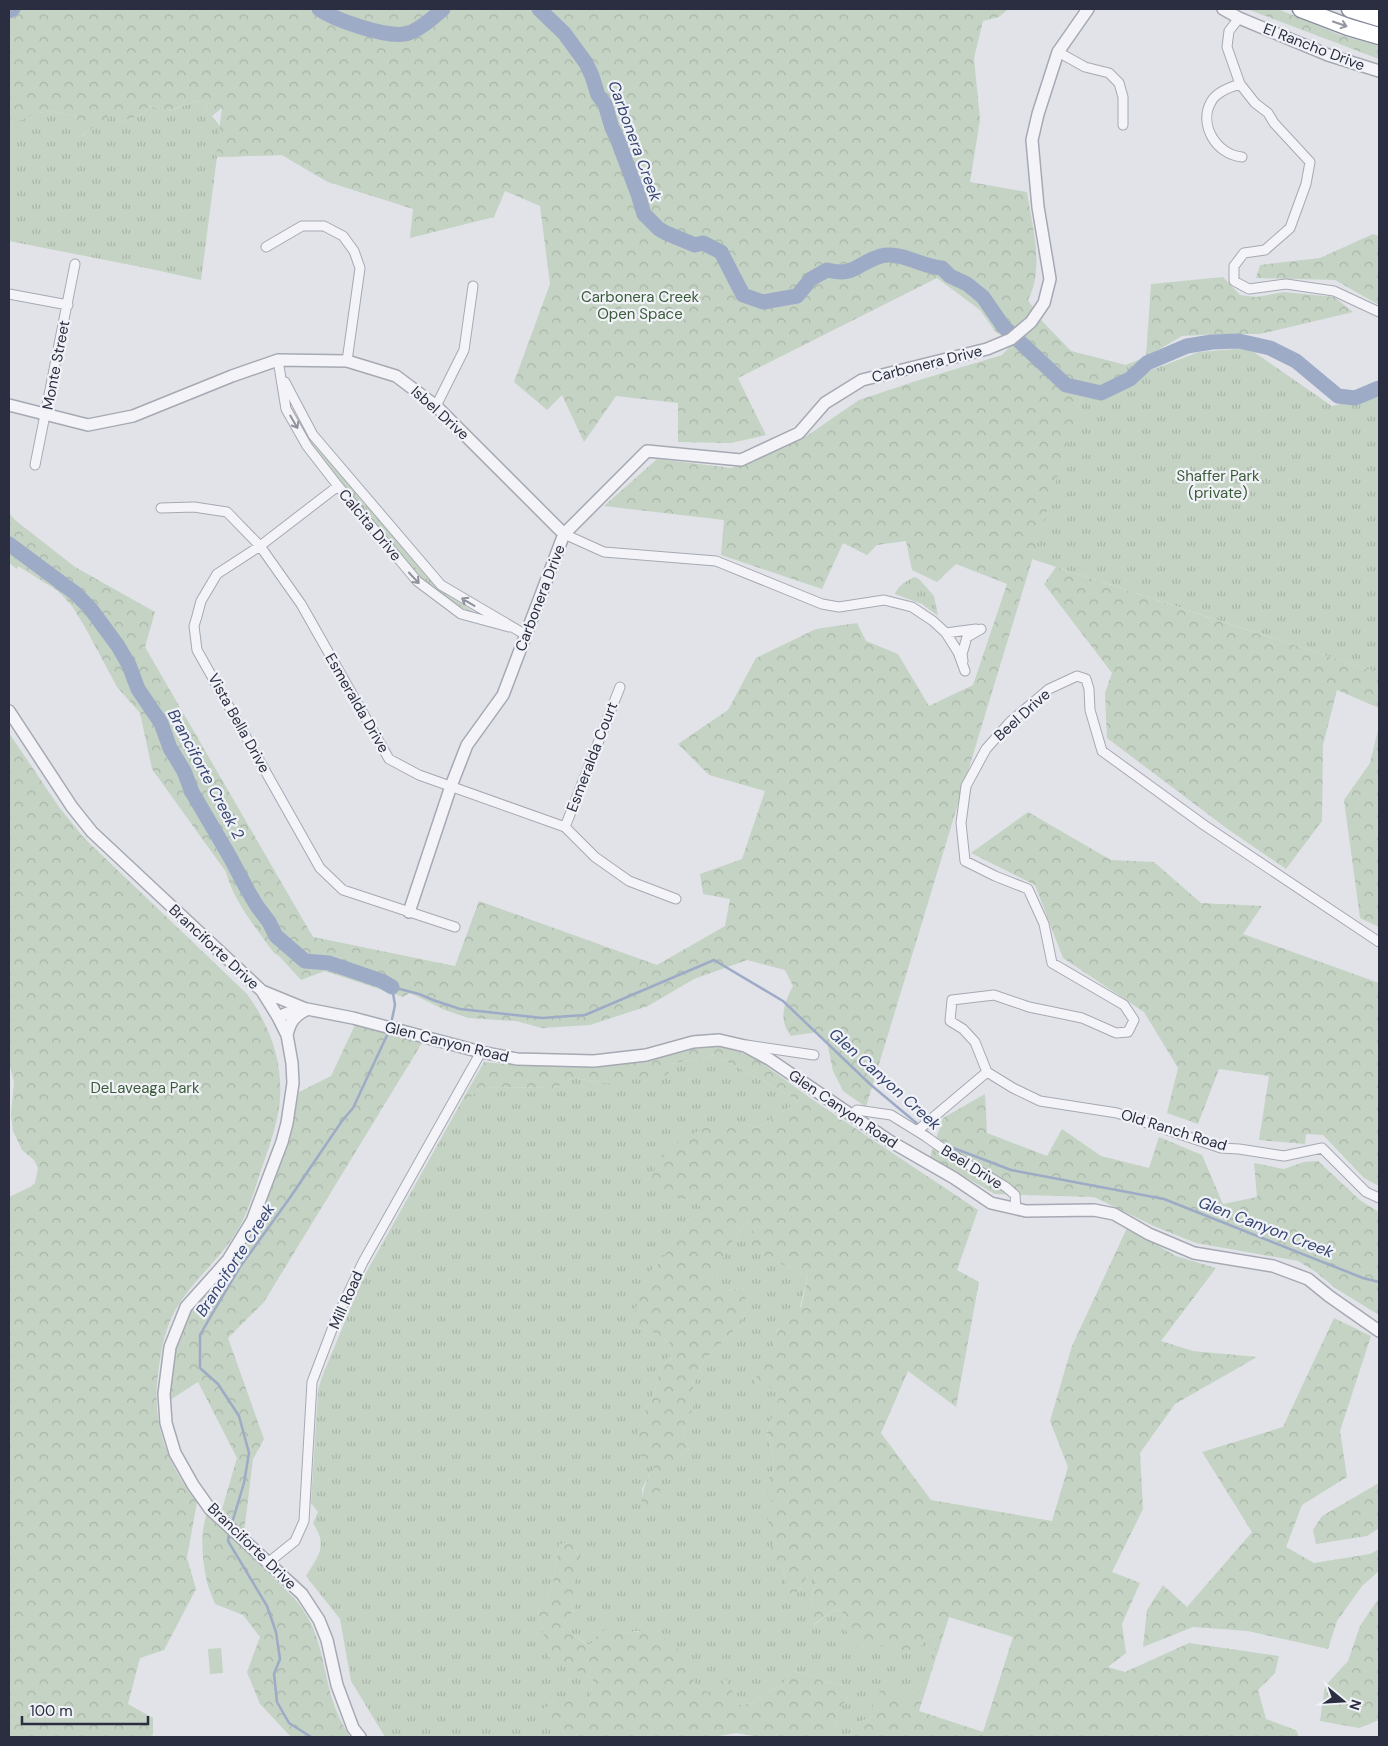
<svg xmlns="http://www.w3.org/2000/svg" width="1388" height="1746" font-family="'DM Sans',sans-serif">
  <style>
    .grass { fill: url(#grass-tufts) }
    .forest { fill: url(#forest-crowns); fill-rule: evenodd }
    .pitch { fill: #c4d3c3 }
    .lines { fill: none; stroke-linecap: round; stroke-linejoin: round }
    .stream { stroke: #9eabc7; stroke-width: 2.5 }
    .river { stroke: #9eabc7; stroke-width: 15 }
    .minor-casing { stroke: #a6a9b3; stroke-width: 11 }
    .tertiary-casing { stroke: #a6a9b3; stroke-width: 14 }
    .motorway-casing { stroke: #898e9f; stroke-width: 19 }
    .minor { stroke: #f4f4f8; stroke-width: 9 }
    .tertiary { stroke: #f4f4f8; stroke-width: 11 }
    .motorway { stroke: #fff; stroke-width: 16 }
    .oneway { stroke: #9496a0 }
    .oneway2 { stroke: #8f919c }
    .labels { text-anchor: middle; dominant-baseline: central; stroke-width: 4.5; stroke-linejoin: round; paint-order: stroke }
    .street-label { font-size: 15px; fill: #2a2e40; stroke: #f1f2f7 }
    .park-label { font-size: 15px; fill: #395b38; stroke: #f1f2f7 }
    .water-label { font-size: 16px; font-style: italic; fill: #364672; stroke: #f1f2f7 }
  </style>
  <defs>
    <pattern id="grass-tufts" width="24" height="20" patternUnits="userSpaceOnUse" patternTransform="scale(1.25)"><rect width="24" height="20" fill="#c4d3c3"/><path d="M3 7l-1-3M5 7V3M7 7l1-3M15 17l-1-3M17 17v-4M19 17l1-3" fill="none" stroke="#a9b5a9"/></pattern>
    <pattern id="forest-crowns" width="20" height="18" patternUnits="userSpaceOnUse" patternTransform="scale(1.25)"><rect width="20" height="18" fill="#c4d3c3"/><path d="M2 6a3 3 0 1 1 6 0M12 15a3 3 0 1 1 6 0" fill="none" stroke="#a9b5a9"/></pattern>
  </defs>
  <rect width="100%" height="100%" fill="#e1e3e9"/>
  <!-- grass -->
  <path class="grass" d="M 235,9 L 328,182 L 282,155 L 217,157 L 201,280 L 151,269 L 9,241 L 9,123 C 21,121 31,114 43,112 C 54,111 68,114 78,118 L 82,136 L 108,115 L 114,115 L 119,122 L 144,114 L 149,106 L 169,111 L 200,100 L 205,102 L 207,112 L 212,116 L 220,126 Z
    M 1248,348 L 1332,406 L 1379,394 L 1379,673 L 1032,559 L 1084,389 L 1074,364 L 1105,373 L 1146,357 L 1146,372 L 1199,352 Z
    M 291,407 L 315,441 L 363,503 L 382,521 L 404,550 L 426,575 L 451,597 L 474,612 L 472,613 L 451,602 L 420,580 L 381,534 L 312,444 Z
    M 915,577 L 919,579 L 934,596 L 938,616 L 922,604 L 895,594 C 897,587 908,579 915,577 Z
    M 715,1055 L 799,1101 L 757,1128 L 743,1123 L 680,1199 L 693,1200 L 707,1211 L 688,1220 L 660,1262 L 651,1271 L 640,1328 L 654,1333 L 670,1343 L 670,1356 L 660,1371 L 652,1400 L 638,1424 L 655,1464 L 642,1489 L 642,1512 L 658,1505 L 660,1481 L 677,1458 L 689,1449 L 683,1429 L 693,1408 L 693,1387 L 703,1361 L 741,1324 L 748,1307 L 743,1287 L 728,1291 L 711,1287 C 719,1264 731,1238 748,1221 L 754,1233 L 747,1248 L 808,1276 L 800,1307 L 778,1329 L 769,1352 L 755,1379 L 773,1388 L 779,1397 L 767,1432 L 773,1458 L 774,1469 L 769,1478 L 774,1504 L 777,1536 L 775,1565 L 782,1568 L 790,1594 L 795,1595 L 808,1576 L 815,1576 L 816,1583 L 811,1600 L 814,1625 L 835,1609 L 840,1611 L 845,1615 L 842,1625 L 862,1647 L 883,1645 L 891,1648 L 928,1636 L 934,1637 L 935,1655 L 929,1680 L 904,1699 L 874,1716 L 854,1724 L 848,1737 L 827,1737 L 835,1729 L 837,1711 L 850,1696 L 842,1685 L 823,1681 L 809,1675 L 792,1671 L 782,1685 L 769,1691 L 752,1703 L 739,1705 L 695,1686 L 687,1661 L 639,1631 L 622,1633 L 600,1632 L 590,1646 L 572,1634 L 565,1622 L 574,1610 L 574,1582 L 580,1558 L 571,1543 L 560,1544 C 553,1570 557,1591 538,1611 L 549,1656 L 593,1679 L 590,1701 L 554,1701 L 538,1713 L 559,1726 L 568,1737 L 385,1737 L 351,1681 L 340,1619 L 306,1576 C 319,1555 328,1546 313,1523 L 318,1512 L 311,1503 L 318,1390 L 322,1377 L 362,1280 L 458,1108 L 482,1087 L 555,1088 L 573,1078 L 608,1083 L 671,1064 Z"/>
  <!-- forest -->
  <path class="forest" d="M 9,9 L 1008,9 L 999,17 L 983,21 L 974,58 L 980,120 L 970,182 L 1027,192 C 1032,226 1045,268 1028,300 L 1041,320 L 1071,351 L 1126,365 L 1128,378 L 1091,390 L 1084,389 L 866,1107 L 843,1091 L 833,1071 L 827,1042 L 817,1032 L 791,1036 C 778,1020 784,1003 793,986 L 785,970 L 747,960 L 694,979 L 648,1006 L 590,1025 L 542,1028 L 516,1021 L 468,1018 L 445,1010 L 410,993 L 403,997 L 325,971 L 301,980 L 279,956 L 274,953 C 256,928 234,902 226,872 L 152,769 L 140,713 L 117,687 L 85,627 L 72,606 L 58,591 L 18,566 L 17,569 L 9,563 L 9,513 L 15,520 L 75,567 L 155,612 L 145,647 L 313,937 L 455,966 L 479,901 L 657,965 L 725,926 L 730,899 L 703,894 L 700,874 L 742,859 L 765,791 L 709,775 L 678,744 L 728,710 L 756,658 L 816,629 L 857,623 L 866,641 L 898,654 L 929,706 L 973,685 L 1007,584 L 956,564 L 937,582 L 912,570 L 906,541 L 877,545 L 867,555 L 843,543 L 822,589 L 721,555 L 724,520 L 604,506 L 657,459 L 732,468 L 808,435 L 859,400 L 916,381 L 1002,355 L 1012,344 L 995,331 L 980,310 L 937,278 L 738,378 L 766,435 L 731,443 L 678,442 L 678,403 L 616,396 L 584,442 L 562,395 L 547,410 L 514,382 L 550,284 L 540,206 L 505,191 L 494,217 L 410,238 L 413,209 L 328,182 L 282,155 L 216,157 L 222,108 L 212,116 L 207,112 L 205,102 L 200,100 L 168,111 L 149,106 L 144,114 L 119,122 L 114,115 L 108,115 L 106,127 L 95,126 L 81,136 L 78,118 C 68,114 54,111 43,112 C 31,114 21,122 9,123 Z
    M 1247,9 L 1278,9 L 1340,35 L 1379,46 L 1379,59 Z
    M 1373,234 L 1379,236 L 1379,305 L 1335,280 L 1256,278 L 1260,265 L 1320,258 Z
    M 1223,277 L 1240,295 L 1256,297 L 1284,292 L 1334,297 L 1353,312 L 1260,334 L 1222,334 L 1182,336 L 1146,357 L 1151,284 Z
    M 1056,567 L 1379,673 L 1379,708 L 1337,690 L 1323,745 L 1322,821 L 1286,869 L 1229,830 L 1107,738 L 1105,693 L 1112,673 L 1044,584 Z
    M 1379,726 L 1379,927 L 1360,918 L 1344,800 L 1370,763 Z
    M 9,733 L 59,807 L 84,838 L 247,994 C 274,1031 287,1075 277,1119 C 273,1136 267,1153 261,1170 C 254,1192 247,1216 234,1236 C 218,1260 195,1279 179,1304 C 168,1321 163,1340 160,1360 C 150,1417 162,1456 197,1502 L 187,1558 L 196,1589 L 164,1650 L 140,1658 L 128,1704 L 153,1718 L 153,1735 L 147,1737 L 9,1737 L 9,1197 L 30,1187 L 35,1183 L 38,1168 L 34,1160 L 22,1150 L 13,1131 L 11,1114 L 14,1082 L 9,1063 Z
    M 1028,812 L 1111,860 L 1154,862 L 1201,903 L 1262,906 L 1243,934 L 1379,983 L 1379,1186 L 1364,1178 L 1323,1135 L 1306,1134 L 1305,1144 L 1259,1140 L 1269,1076 L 1219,1069 L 1198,1124 L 1167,1113 L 1178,1068 L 1144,1012 L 1063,958 L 1035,885 L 971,853 Z
    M 355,1025 L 422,1043 L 264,1302 L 228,1338 L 264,1439 L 253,1459 L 244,1532 L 222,1509 L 237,1458 L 198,1382 L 170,1400 L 174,1346 L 190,1310 L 230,1267 L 256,1222 L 287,1147 L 299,1092 L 331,1076 Z
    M 719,1046 L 735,1050 L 758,1060 L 813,1100 L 978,1210 L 957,1270 L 979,1282 L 956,1407 L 908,1371 L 881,1433 L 931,1500 L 1052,1521 L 1068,1467 L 1050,1421 L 1072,1346 L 1127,1228 L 1176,1256 L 1216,1268 L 1161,1341 L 1193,1351 L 1257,1357 L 1175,1404 L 1140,1453 L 1143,1509 L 1112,1572 L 1140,1583 L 1122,1624 L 1126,1653 L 1108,1667 L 1125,1672 L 1189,1643 L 1279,1656 L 1275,1673 L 1258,1690 L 1266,1719 L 1296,1730 L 1299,1737 L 848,1737 L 854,1724 L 874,1716 L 872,1706 L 880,1691 L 891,1688 L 904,1699 L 929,1680 L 935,1655 L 934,1637 L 928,1636 L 921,1646 L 897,1655 C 881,1636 865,1655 853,1642 C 849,1637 846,1630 842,1624 L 845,1615 L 840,1611 L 835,1609 L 813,1625 L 811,1600 L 816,1583 L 815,1576 L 808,1576 L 795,1595 L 790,1594 L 782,1568 L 775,1565 L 768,1553 L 776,1536 L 770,1530 L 767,1516 L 774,1504 L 767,1496 L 769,1478 L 774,1469 L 773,1458 L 767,1432 L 779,1397 C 771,1385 770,1386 755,1388 L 755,1379 L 788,1309 L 801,1307 L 808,1276 L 746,1248 L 754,1233 L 748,1221 C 731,1238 719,1264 712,1286 L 728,1291 L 743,1287 L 748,1307 L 741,1324 L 703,1361 L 693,1387 L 693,1408 L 683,1429 L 689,1449 L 677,1458 L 661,1481 L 658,1505 L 642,1513 C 639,1494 647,1480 655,1464 L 636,1453 L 638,1423 L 652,1400 L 660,1371 L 670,1356 L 670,1343 L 654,1333 L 640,1328 L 633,1322 L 636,1307 L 651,1271 L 660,1262 L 688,1220 L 706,1211 L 693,1200 L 680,1199 L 664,1192 L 651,1180 L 656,1164 L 682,1139 L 715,1123 L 743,1123 L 757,1128 L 799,1101 L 715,1055 L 671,1064 L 668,1075 L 608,1083 L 573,1078 L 555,1088 L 482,1087 L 458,1108 L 484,1062 L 514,1065 L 600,1065 L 685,1050 ZM 949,1617 L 1013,1637 L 983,1732 L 919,1711 Z
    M 985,1094 L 987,1133 L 1047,1156 L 1062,1129 L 1101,1156 L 1149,1168 L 1159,1137 L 1202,1155 L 1223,1204 L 1257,1197 L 1254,1163 L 1284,1169 L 1304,1162 L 1318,1161 L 1361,1201 L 1379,1212 L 1379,1315 L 1335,1288 L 1316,1272 L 1298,1261 L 1196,1243 L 1156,1227 L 1094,1197 L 995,1194 L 930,1157 L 943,1118 Z
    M 1334,1318 L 1371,1336 L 1340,1431 L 1347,1477 L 1302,1505 L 1286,1547 L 1314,1563 L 1370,1554 L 1379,1549 L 1379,1571 L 1362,1586 L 1337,1621 L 1328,1649 L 1248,1631 L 1193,1627 L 1143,1647 L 1147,1610 L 1163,1585 L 1187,1607 L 1252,1532 L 1202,1452 L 1283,1427 Z
    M 1379,1483 L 1379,1528 L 1367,1536 L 1316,1544 L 1313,1530 L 1322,1516 Z
    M 207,1513 L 295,1599 C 321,1630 321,1659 331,1695 C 335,1710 342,1724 350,1737 L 291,1737 L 260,1704 L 247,1672 L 260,1637 L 243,1615 L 215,1604 C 212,1595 207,1586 206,1577 C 202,1558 200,1532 207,1513 Z
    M 571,1543 L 580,1558 L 581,1572 C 573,1583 572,1587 578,1600 L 574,1610 L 565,1622 L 572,1634 L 589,1646 L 600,1632 L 616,1625 L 622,1633 C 650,1629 671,1635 686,1660 C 691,1667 693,1678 695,1686 L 709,1692 L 725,1677 L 739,1705 L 752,1703 L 769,1691 L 782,1685 L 792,1671 L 809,1675 L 823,1681 L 842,1685 L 851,1695 L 837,1711 L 835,1729 L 827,1737 L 759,1737 L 736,1733 L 714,1737 L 568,1737 L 559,1726 L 537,1713 L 554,1701 L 590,1701 L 593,1679 L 549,1657 L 538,1611 C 557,1591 553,1569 560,1544 Z
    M 1379,1598 L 1379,1720 L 1359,1728 L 1320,1721 L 1325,1686 L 1348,1661 L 1360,1626 Z"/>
  <!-- pitch -->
  <path class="pitch" d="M 221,1648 L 223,1673 L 210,1674 L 208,1649 Z"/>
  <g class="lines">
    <!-- stream -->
    <path class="stream" d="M 391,1024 L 395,1005 L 392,987 L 419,994 L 433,1000 L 460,1009 L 542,1018 L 585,1015 L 714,960 L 783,1001 L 871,1085 L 932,1136
      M 943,1144 L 1011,1170 L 1164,1199 L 1363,1278 L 1379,1282
      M 232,1523 L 244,1483 L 249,1453 L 239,1416 L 218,1384 L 200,1368 L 200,1335 L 215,1309 L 240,1267 L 289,1199 L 342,1121 L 353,1108 L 389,1031
      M 230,1533 L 228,1541 L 267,1606 L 276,1632 L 280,1659 L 274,1674 L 277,1702 L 289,1723 L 311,1737"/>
    <!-- river -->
    <path class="river" d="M 319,9 C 335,20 384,37 404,34 C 416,33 435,16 443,9
      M 539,9 L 564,33 L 586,63 L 592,76 L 598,95 L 605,104 L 612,128 L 617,138 L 638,194 L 644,214 L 659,229 L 666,233 L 695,245 L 703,243 L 721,252 L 743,295 L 763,302 L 797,296 L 811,279 L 827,270 C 855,277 857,263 881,256 C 901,251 922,267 942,268 L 950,276 L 967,284 L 983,297 L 1003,326 L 1066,385 L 1101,393 L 1130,379 L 1147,363 L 1187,346 L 1212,342 L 1239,341 L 1270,348 L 1296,361 L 1338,396 L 1355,398 L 1379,388
      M 9,11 L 13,9
      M 9,544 L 75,593 L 90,608 L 118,646 L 129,665 L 138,689 L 161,723 L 170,748 L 184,771 L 192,792 L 230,857 L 248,891 L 257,906 L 269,922 L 276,936 L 305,961 L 329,963 L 382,981 L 392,987"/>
    <defs>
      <path id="minor" d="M 1239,18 L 1229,31 L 1227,47 L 1240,84 L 1255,103 L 1268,113 L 1274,123 L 1310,162 L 1306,184 L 1290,228 L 1265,250 L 1244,253 L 1234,266 L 1234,281 L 1249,289 L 1286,284 L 1334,291 L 1379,312
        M 1058,52 L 1085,67 L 1109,73 L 1119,83 L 1123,97 L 1123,125
        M 1240,84 C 1230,87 1216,92 1211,102 C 1198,125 1217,155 1242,157
        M 266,247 L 302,226 L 324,226 L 343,236 L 354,251 L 360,268 L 347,361
        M 9,294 L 68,305
        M 278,360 L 286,409 L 307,446 L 338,486 L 417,581 L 461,614 L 509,627
        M 285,382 L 313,435 L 441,585 L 526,635
        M 436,406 L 464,350 L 473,286
        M 35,465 L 75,264
        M 338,486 L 260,546 L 217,574 L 201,601 L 197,616 L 194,626 L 197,650 L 320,868 L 343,890 L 455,927
        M 161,508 L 194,507 L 227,512 L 260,546 L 301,604 L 389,759 L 419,775 L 565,827 L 595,857 L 629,881 L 676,899
        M 564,534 L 604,552 L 716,561 L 822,604 L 839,607 L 884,600 L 912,607 L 933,621 L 946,633 L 958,652 L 965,671
        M 946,633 L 976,629
        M 963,661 L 962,654 L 967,637 L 981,629
        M 565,827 L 620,687
        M 746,1045 L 814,1055
        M 987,1072 L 975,1042 L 963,1029 L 950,1021 L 952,1000 L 994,995 L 1029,1007 L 1082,1018 L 1116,1033 L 1128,1032 L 1134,1020 L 1124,1005 L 1052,963 L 1044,924 L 1028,889 L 995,876 L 965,861 L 961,823 L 966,786 L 986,749 L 1011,721 L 1049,689 L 1077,676 L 1086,679 L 1089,689 L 1090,710 L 1102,751 L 1204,825 L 1379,942
        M 987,1072 L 1013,1088 L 1040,1101 L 1117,1113 L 1221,1148 L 1239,1149 L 1284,1156 L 1322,1148 L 1366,1192 L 1379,1198
        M 851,1115 L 857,1110 L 891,1115 L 925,1136 L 949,1153 L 1006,1187 L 1015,1195 L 1016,1209
        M 917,1131 L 987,1072
        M 269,1562 L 295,1541 L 304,1521 L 312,1382 L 336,1319 L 363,1262 L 481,1052"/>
      <path id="tertiary" d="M 1223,9 L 1239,18 L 1328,55 L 1379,71
        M 9,405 L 88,425 L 133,416 L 232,376 L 278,360 L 347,361 L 396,376 L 436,406 L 564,534
        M 9,711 L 72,807 L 92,832 L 262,991 L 278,1017 L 287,1035 L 292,1063 L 293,1083 L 287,1123 L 282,1142 L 252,1221 L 228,1260 L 186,1307 L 170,1347 L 164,1394 L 166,1423 L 175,1453 L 193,1485 L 210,1509 L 302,1594 L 319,1620 L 327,1640 L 337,1685 L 353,1728 L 360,1737
        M 409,912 L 451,786 L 467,745 L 503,695 L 564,534 L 647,451 L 741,460 L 799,433 L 825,403 L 862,380 L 987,349 L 1011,339 L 1031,322 L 1044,303 L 1050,279 L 1038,207 L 1032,140 L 1038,114 L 1058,52 L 1088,9
        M 262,991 L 306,1009
        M 278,1017 L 292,1011 L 307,1009 L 353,1018 L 481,1052 L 517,1059 L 594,1061 L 646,1055 L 693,1042 L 719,1040 L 745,1046 L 769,1059 L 888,1140 L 954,1178 L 991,1203 L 1026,1211 L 1094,1210 L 1114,1214 L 1149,1234 L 1194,1253 L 1273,1266 L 1308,1279 L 1329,1296 L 1379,1331
        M 287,1035 C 290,1022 294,1016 306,1010"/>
      <path id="motorway" d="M 1301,9 L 1348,27 L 1379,36
        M 1350,9 L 1379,18"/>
    </defs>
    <!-- minor casing -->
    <use href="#minor" class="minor-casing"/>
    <!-- tertiary casing -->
    <use href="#tertiary" class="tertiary-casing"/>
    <!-- motorway casing -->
    <use href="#motorway" class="motorway-casing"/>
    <!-- minor -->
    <use href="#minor" class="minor"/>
    <!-- tertiary -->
    <use href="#tertiary" class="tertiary"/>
    <!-- motorway -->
    <use href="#motorway" class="motorway"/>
  </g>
  <!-- one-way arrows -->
  <defs><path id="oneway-shaft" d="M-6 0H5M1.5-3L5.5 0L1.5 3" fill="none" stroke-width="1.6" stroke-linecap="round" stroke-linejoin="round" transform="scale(1.25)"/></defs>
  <use class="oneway" href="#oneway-shaft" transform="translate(1340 24) rotate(19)"/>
  <g class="oneway2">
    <use href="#oneway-shaft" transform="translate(294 422) rotate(60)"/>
    <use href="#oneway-shaft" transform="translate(414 578) rotate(47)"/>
    <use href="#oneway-shaft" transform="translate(468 602) rotate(-149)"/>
  </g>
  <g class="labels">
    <!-- street labels -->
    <g class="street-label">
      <text transform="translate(1314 47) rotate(21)">El Rancho Drive</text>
      <text transform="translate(927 364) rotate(-14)">Carbonera Drive</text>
      <text transform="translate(56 365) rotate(-79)">Monte Street</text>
      <text transform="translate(440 413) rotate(42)">Isbel Drive</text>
      <text transform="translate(370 525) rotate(50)">Calcita Drive</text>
      <text transform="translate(540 598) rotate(-69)">Carbonera Drive</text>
      <text transform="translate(357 703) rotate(60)">Esmeralda Drive</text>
      <text transform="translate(1022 715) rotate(-42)">Beel Drive</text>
      <text transform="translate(239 723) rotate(61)">Vista Bella Drive</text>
      <text transform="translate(592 757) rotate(-69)">Esmeralda Court</text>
      <text transform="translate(214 947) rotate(43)">Branciforte Drive</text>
      <text transform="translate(447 1042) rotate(14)">Glen Canyon Road</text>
      <text transform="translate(843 1109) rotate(34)">Glen Canyon Road</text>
      <text transform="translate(1174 1130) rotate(17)">Old Ranch Road</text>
      <text transform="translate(972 1167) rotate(32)">Beel Drive</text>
      <text transform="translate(346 1300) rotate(-66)">Mill Road</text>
      <text transform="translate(252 1546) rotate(44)">Branciforte Drive</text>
    </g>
    <!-- park labels -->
    <g class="park-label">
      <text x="640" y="297">Carbonera Creek<tspan x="640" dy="17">Open Space</tspan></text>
      <text x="1218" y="476">Shaffer Park<tspan x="1218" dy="17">(private)</tspan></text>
      <text x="145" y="1088">DeLaveaga Park</text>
    </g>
    <!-- water labels -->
    <g class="water-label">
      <text transform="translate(635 141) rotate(70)">Carbonera Creek</text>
      <text transform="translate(206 774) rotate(62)">Branciforte Creek 2</text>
      <text transform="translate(885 1079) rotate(42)">Glen Canyon Creek</text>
      <text transform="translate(1266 1227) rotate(21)">Glen Canyon Creek</text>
      <text transform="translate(235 1260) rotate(-57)">Branciforte Creek</text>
    </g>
  </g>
  <!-- border -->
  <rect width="1388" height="1746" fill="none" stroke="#2a2e40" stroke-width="20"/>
  <!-- north arrow -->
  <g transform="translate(1343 1701) rotate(108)" stroke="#f1f2f7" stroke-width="4" paint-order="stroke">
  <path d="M0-4L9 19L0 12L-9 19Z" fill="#2a2e40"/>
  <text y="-8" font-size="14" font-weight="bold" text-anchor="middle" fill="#2a2e40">N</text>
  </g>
  <!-- scale -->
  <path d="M22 1716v8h126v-8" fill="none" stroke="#2a2e40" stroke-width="2.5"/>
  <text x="30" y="1716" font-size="15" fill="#2a2e40" stroke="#f1f2f7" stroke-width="4" paint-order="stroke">100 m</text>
</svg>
